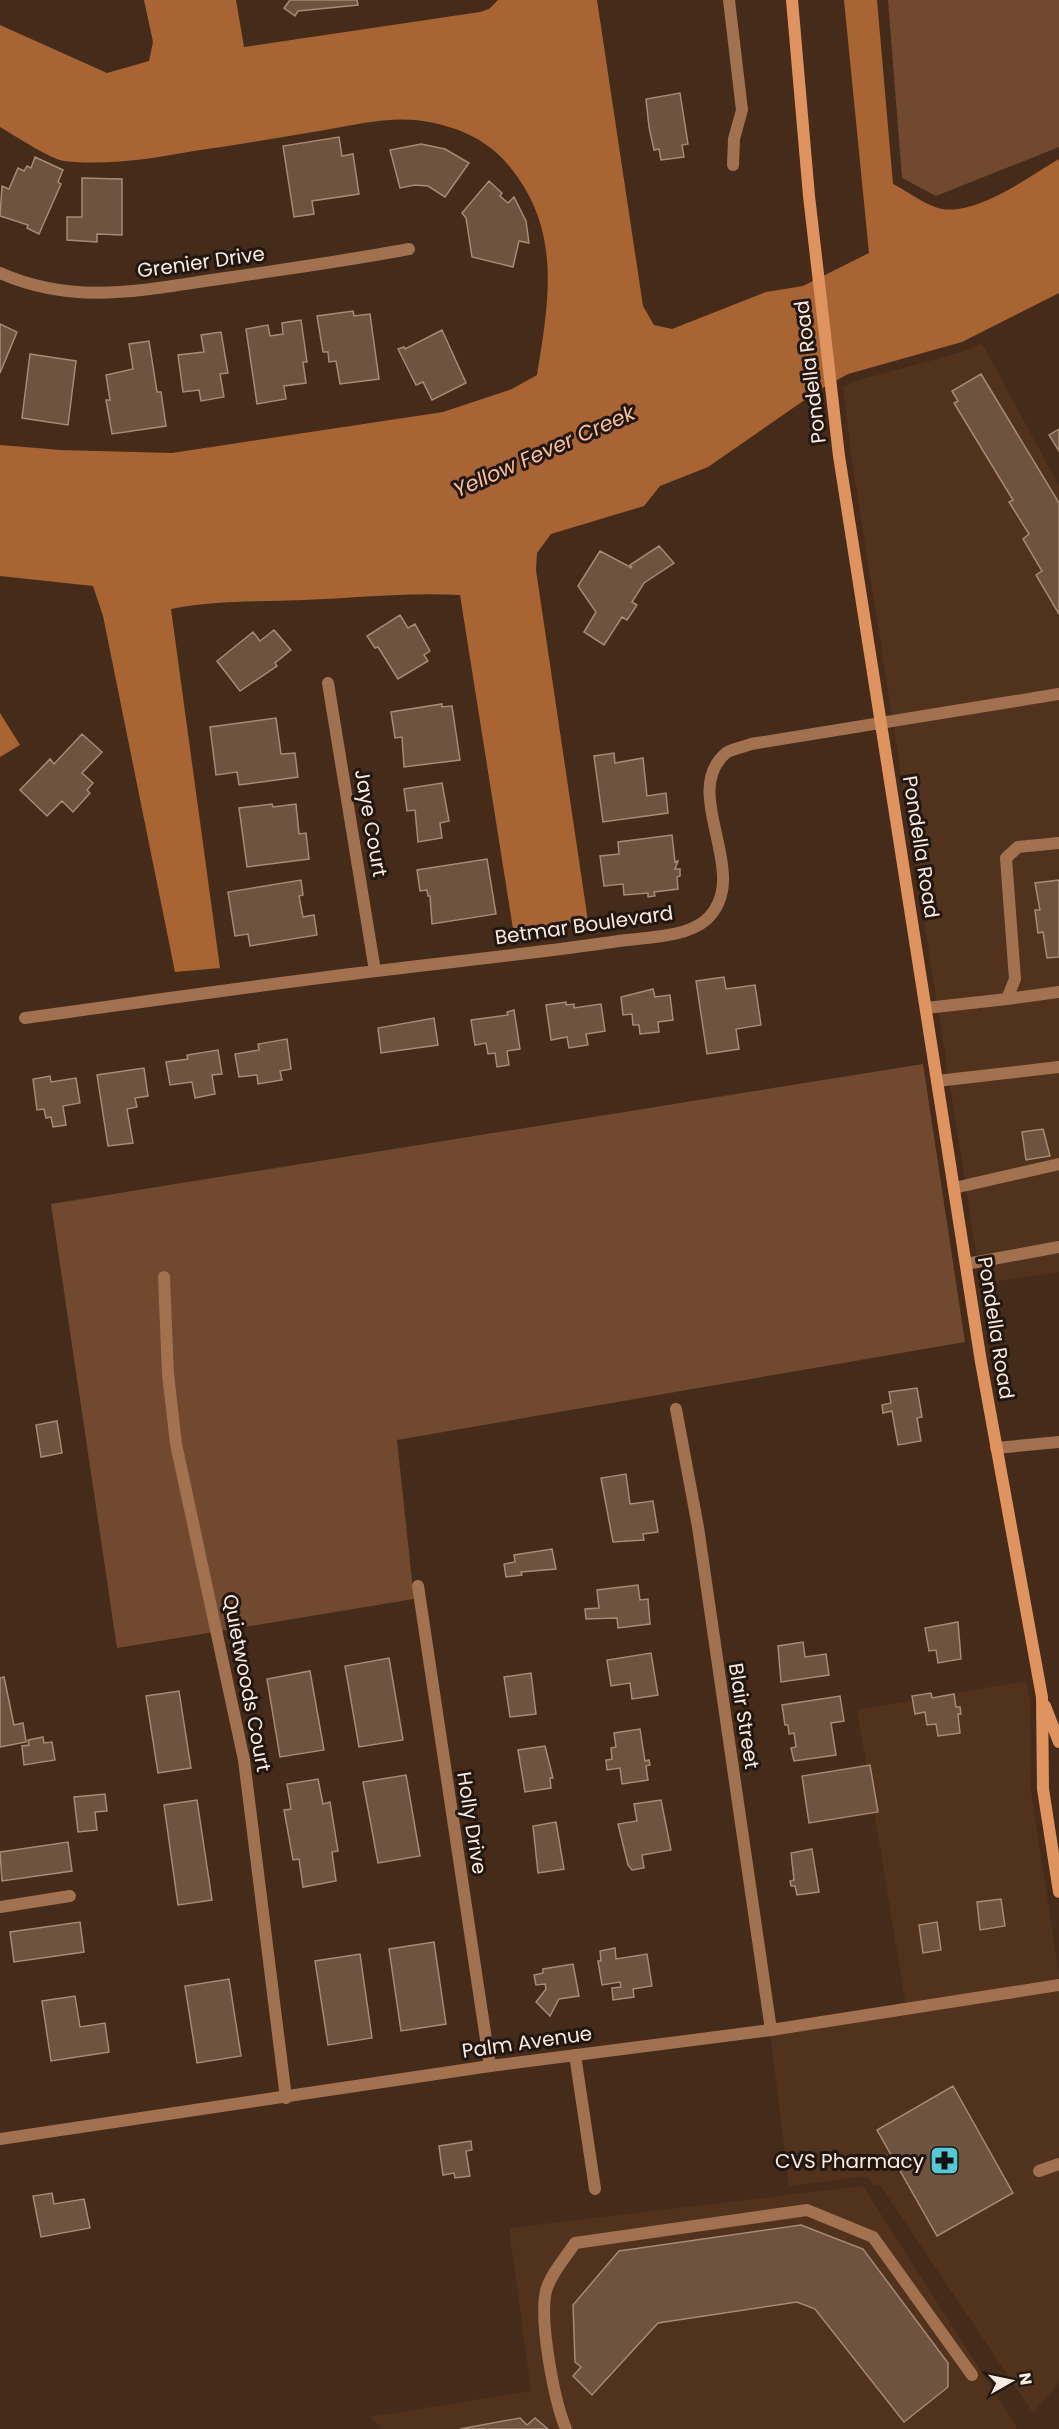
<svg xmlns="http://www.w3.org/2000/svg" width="1059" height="2429" font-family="Poppins,sans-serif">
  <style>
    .built { fill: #51321c }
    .green { fill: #70492e }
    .water { fill: #a86432 }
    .building { fill: #6f5341; stroke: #a78975; stroke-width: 1.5 }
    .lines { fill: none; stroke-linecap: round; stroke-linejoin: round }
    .lane { stroke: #a17150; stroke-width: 12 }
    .street { stroke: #a17150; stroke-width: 12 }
    .secondary { stroke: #df935e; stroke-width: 12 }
    .labels { text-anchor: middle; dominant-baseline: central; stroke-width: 6; stroke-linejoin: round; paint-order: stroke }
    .street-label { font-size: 20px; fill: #fdece2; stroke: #22170f }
    .poi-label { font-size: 20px; fill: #fdece2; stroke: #22170f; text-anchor: end }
    .water-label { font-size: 21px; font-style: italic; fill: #fac19a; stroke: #22170f }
  </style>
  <rect width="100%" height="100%" fill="#452b1a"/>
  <!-- built -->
  <path class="built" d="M 982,343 L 1059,486 L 1059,1272 L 981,1284 L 851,455 L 843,387 L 852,382 L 965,351 Z
    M 1026,1681 L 1030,1699 L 1031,1791 L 1059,1974 L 1059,2383 L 1033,2413 L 880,2185 L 875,2186 L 868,2178 L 862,2177 L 789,2186 L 769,2025 L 906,2005 L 857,1710 Z
    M 863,2186 L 1018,2429 L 383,2429 L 369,2417 L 531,2391 L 509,2228 Z"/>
  <!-- green -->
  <path class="green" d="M 888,0 L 1059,0 L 1059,147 L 936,196 L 902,178 Z
    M 923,1064 L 965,1342 L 397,1440 L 414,1599 L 117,1648 L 51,1204 Z"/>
  <!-- water -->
  <path class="water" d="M 144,0 L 236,0 L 244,47 L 480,12 L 489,9 L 498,0 L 597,0 L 643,306 L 654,325 L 672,329 L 766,292 L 803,286 L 869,253 L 844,0 L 877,0 L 893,184 C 907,191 922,203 938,208 C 974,218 1028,177 1059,159 L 1059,293 L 962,342 L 848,374 L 819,390 L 708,467 L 660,486 L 644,506 L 551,534 L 537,553 L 536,570 L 588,921 L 513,929 L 460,595 C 407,592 356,598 304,600 C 259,602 214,600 171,609 L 220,968 L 175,972 L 103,616 L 93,586 L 0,576 L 0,445 L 61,450 L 172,453 L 443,412 L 512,389 L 537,375 C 549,300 562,231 510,167 C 489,141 461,128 429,122 C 395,115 359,124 325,130 C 283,137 242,144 200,150 C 155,158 110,166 64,161 C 50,159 14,135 0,127 L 0,25 L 107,73 L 149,61 L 153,42 Z
    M 0,713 L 20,745 L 0,757 Z"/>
  <!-- building -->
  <path class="building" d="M 290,0 L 357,0 L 358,5 L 298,11 L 295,16 L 284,8 Z
    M 680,93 L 688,144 L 682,145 L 684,157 L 661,160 L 659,149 L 654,150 L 649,127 L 646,99 Z
    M 339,137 L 342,156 L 353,154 L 359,194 L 312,201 L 314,214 L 294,217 L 283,146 Z
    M 421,144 L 445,149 L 469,163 L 445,197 L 428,186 L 415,185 L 400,188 L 390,150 Z
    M 35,157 L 63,170 L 58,182 L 61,184 L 39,234 L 27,228 L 28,225 L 0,216 L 2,186 L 9,189 L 18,168 L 24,171 L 27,166 L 31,168 Z
    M 82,178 L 122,179 L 122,235 L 97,234 L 97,242 L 67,240 L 67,217 L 82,217 Z
    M 489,181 L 502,193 L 500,196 L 508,203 L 514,197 L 526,221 L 529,243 L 519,241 L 513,267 L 472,257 L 466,218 L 462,213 Z
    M 353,311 L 354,316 L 370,314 L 379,379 L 340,384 L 336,361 L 329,362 L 328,352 L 323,352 L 317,316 Z
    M 301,320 L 307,362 L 303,362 L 306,383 L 284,386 L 286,399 L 257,404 L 246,329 L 268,325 L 270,336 L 283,334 L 282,323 Z
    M 0,324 L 17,332 L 0,373 Z
    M 442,330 L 466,383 L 432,400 L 423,382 L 416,385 L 398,349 L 404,347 L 405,349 Z
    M 221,332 L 228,373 L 220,374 L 224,397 L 201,401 L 199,390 L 183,392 L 178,355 L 204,352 L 201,335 Z
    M 149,341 L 157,392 L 161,392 L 166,426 L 112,434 L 106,400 L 110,400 L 106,375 L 133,369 L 129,344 Z
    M 30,354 L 76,361 L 68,425 L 22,418 Z
    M 981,374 L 1059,503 L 1059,614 L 1036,575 L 1042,571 L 1023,539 L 1029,534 L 1009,502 L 1013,500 L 954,403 L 958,401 L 952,391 Z
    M 1059,429 L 1059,451 L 1049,435 Z
    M 659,546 L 674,563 L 644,583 L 632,602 L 637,605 L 627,620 L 622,617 L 604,645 L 584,632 L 596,612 L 578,586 L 600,551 L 632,568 L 630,565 Z
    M 400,615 L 408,628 L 415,624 L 430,651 L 424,655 L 428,661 L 398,679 L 378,647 L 375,648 L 367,636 Z
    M 274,630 L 291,650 L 275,663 L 277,666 L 240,691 L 217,661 L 253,632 L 260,641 Z
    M 442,704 L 442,707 L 452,706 L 460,760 L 404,767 L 402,737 L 395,738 L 391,712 Z
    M 276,718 L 281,754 L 295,753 L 298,777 L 239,785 L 237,772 L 216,775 L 210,727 Z
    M 82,734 L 102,752 L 82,773 L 93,783 L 87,790 L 90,793 L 73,812 L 62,801 L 47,816 L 20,790 L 50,759 L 54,764 Z
    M 614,753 L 615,763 L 643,758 L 647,796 L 666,793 L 668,813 L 603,822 L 594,756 Z
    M 442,783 L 449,821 L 440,823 L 442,838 L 418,842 L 415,810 L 407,811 L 404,789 Z
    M 272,804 L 273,807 L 296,804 L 299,834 L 306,833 L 309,859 L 247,867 L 239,808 Z
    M 672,835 L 675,862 L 678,861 L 675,869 L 680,869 L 680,876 L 677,877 L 678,889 L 654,892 L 655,896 L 648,897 L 648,893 L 624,895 L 623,884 L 604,886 L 600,856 L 619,854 L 618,842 Z
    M 487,859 L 496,914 L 432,924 L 430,896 L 428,896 L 427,890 L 420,891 L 417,870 Z
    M 301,880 L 303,895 L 299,896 L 303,917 L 314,915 L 317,935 L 250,946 L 248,934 L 235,936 L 228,892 Z
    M 1059,880 L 1059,957 L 1047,958 L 1043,932 L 1038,933 L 1035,910 L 1040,910 L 1035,883 Z
    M 724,977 L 726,989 L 755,985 L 761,1025 L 736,1029 L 739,1049 L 707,1054 L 696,981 Z
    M 653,989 L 655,997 L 670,995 L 673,1020 L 658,1022 L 659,1032 L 640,1034 L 639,1025 L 633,1025 L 632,1014 L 623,1015 L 621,997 Z
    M 566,1002 L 566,1005 L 574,1004 L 574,1008 L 601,1004 L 605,1031 L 586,1034 L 588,1045 L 569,1048 L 567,1037 L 551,1040 L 546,1005 Z
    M 514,1010 L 520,1049 L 507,1051 L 509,1065 L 497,1067 L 495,1053 L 488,1054 L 486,1043 L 475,1045 L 471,1020 L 508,1015 L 507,1012 Z
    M 434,1018 L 438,1045 L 381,1053 L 378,1028 Z
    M 287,1039 L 291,1069 L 280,1071 L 282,1080 L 258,1084 L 257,1075 L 239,1077 L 235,1054 L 259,1050 L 258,1044 Z
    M 218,1050 L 222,1074 L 212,1075 L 215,1094 L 195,1098 L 192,1082 L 170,1085 L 166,1062 L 188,1059 L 187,1055 Z
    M 144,1068 L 148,1096 L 135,1098 L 137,1107 L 127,1109 L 133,1143 L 108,1146 L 97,1075 Z
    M 50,1076 L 51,1082 L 76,1078 L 80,1103 L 63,1106 L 66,1125 L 53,1127 L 51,1117 L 46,1118 L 44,1109 L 37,1110 L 33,1079 Z
    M 1043,1129 L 1050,1156 L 1026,1160 L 1022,1132 Z
    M 917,1388 L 922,1417 L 917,1418 L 921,1441 L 898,1445 L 892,1411 L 883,1413 L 882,1405 L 891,1403 L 889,1392 Z
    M 57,1421 L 62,1453 L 41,1457 L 36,1425 Z
    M 626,1474 L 630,1504 L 653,1501 L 658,1532 L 643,1534 L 644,1540 L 613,1542 L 601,1478 Z
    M 552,1549 L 556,1569 L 521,1572 L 522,1575 L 506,1577 L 504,1564 L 515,1562 L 514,1555 Z
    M 638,1585 L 640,1600 L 648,1599 L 650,1624 L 618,1628 L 617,1618 L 586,1619 L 585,1609 L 599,1608 L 597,1590 Z
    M 958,1622 L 961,1659 L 938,1663 L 936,1650 L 929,1651 L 925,1628 Z
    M 803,1642 L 805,1657 L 826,1654 L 829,1675 L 781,1682 L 778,1646 Z
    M 651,1653 L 658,1695 L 632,1699 L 630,1683 L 611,1686 L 607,1660 Z
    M 389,1658 L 403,1740 L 359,1747 L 345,1666 Z
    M 310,1671 L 324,1750 L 280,1757 L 267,1679 Z
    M 531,1673 L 536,1714 L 510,1717 L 504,1677 Z
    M 4,1677 L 14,1725 L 23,1723 L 26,1742 L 0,1747 L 0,1678 Z
    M 179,1691 L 191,1768 L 158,1773 L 146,1696 Z
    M 931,1693 L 932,1698 L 954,1694 L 956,1707 L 960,1707 L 961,1714 L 958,1714 L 960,1733 L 938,1736 L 936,1724 L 927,1725 L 925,1712 L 915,1714 L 912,1696 Z
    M 840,1696 L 844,1721 L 831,1723 L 836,1755 L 794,1761 L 791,1748 L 796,1747 L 794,1733 L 789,1734 L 788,1725 L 785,1725 L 782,1705 Z
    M 640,1729 L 645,1761 L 649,1760 L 650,1765 L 646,1766 L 648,1780 L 622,1784 L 620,1768 L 607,1770 L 606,1760 L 612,1759 L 611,1748 L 616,1747 L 614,1733 Z
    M 43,1737 L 44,1743 L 52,1742 L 55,1760 L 24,1765 L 22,1746 L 29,1745 L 28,1740 Z
    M 545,1746 L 553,1778 L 550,1778 L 551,1788 L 525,1792 L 518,1750 Z
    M 870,1765 L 878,1812 L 809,1823 L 802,1776 Z
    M 406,1775 L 420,1856 L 378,1863 L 363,1782 Z
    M 318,1779 L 323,1804 L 330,1802 L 338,1851 L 332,1852 L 336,1881 L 303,1887 L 299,1859 L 293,1860 L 284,1810 L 291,1809 L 287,1784 Z
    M 105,1794 L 107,1811 L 95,1812 L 97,1830 L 78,1832 L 74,1797 Z
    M 197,1800 L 212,1900 L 178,1905 L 164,1805 Z
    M 661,1800 L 671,1850 L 642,1855 L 644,1868 L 632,1870 L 628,1865 L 618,1824 L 637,1821 L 634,1804 Z
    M 556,1822 L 564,1869 L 538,1873 L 533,1826 Z
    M 68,1842 L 72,1871 L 2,1881 L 0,1852 Z
    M 812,1849 L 819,1892 L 797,1895 L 795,1886 L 791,1886 L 790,1881 L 794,1880 L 791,1853 Z
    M 1001,1899 L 1005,1926 L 980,1930 L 977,1902 Z
    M 80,1922 L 84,1952 L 14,1962 L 10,1932 Z
    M 937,1922 L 941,1950 L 923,1953 L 919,1925 Z
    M 434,1942 L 446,2024 L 401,2031 L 389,1949 Z
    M 615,1948 L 616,1959 L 647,1954 L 652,1986 L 633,1989 L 634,1997 L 613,2000 L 612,1988 L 621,1987 L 620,1982 L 602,1985 L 598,1961 L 601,1961 L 600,1951 Z
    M 360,1954 L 372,2038 L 328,2045 L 315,1961 Z
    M 573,1964 L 579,1996 L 559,1999 L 550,2016 L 536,2002 L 546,1989 L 545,1984 L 536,1985 L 534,1975 L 543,1973 L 543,1969 Z
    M 229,1979 L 241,2056 L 197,2063 L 185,1986 Z
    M 75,1996 L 80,2027 L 105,2023 L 109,2052 L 51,2061 L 42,2001 Z
    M 953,2086 L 1013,2193 L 937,2236 L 877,2130 Z
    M 471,2141 L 472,2150 L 466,2151 L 470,2176 L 455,2178 L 454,2173 L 443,2175 L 439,2146 Z
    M 52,2193 L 54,2204 L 84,2199 L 90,2228 L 41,2237 L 33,2196 Z
    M 801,2225 L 863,2249 L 948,2363 L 948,2387 L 904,2422 L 815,2309 L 797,2302 L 658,2323 L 592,2395 L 573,2376 L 581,2367 L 575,2362 L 573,2305 L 619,2251 Z
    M 520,2418 L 527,2425 L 535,2418 L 548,2429 L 460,2429 Z"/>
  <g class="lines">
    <!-- lane -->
    <path class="lane" d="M 1007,999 L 1059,992
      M 926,1008 L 1007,999 L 1015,979 L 1006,858 L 1018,847 L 1059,843
      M 937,1081 L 1059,1067
      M 954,1188 L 1059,1164
      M 966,1264 L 1059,1247
      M 996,1448 L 1059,1442
      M 0,1907 L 70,1896
      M 575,2055 L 595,2189
      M 1039,2171 L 1059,2164
      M 566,2429 C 554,2400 539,2321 546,2291 C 550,2275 566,2257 575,2243 L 807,2210 L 873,2237 L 972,2375"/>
    <!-- street -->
    <path class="street" d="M 729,0 L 742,110 L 734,139 L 733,165
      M 0,273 C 79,308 151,288 233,277 C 292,268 351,260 409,249
      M 328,683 L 375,971
      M 25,1018 C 142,1002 259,985 376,971 C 457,961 538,953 619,941 C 645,937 685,938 706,920 C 755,875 678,794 726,753 C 731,749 744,747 751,744 L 1059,694
      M 164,1277 L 168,1374 L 176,1444 L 244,1760 L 286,2098
      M 676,1409 L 698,1527 L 771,2030
      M 418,1586 L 490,2066
      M 0,2139 L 490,2066 L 771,2030 L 1059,1985"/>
    <!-- secondary -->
    <path class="secondary" d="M 792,0 L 809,196 L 839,456 L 981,1362 L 1042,1697 L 1043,1789 L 1059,1892
      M 1045,1706 L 1059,1742"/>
  </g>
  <!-- icons -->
  <defs>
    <symbol id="pharmacy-square" viewBox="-11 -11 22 22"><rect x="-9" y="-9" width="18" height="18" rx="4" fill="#52cbd8" stroke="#22170f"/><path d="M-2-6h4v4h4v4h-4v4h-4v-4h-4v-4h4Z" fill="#111"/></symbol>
  </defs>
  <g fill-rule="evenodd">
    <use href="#pharmacy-square" x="928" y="2144" width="33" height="33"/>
  </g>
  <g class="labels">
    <!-- street labels -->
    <g class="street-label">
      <text transform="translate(201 262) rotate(-8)">Grenier Drive</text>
      <text transform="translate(810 372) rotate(-97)">Pondella Road</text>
      <text transform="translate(371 823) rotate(80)">Jaye Court</text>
      <text transform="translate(921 847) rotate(81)">Pondella Road</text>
      <text transform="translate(584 925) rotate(-8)">Betmar Boulevard</text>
      <text transform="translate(996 1328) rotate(81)">Pondella Road</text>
      <text transform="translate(247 1683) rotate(79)">Quietwoods Court</text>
      <text transform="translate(744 1716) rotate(81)">Blair Street</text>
      <text transform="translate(472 1823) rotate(81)">Holly Drive</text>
      <text transform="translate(527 2042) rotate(-8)">Palm Avenue</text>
    </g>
    <!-- poi labels -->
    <g class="poi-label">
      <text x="924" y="2161">CVS Pharmacy</text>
    </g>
    <!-- water labels -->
    <g class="water-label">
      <text transform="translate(544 451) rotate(-24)">Yellow Fever Creek</text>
    </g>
  </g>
  <!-- north arrow -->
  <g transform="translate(1011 2381) rotate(81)" stroke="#22170f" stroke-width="4.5" paint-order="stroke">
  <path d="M0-4.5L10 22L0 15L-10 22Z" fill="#fdece2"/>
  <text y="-9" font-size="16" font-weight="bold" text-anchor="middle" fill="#fdece2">N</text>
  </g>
</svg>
